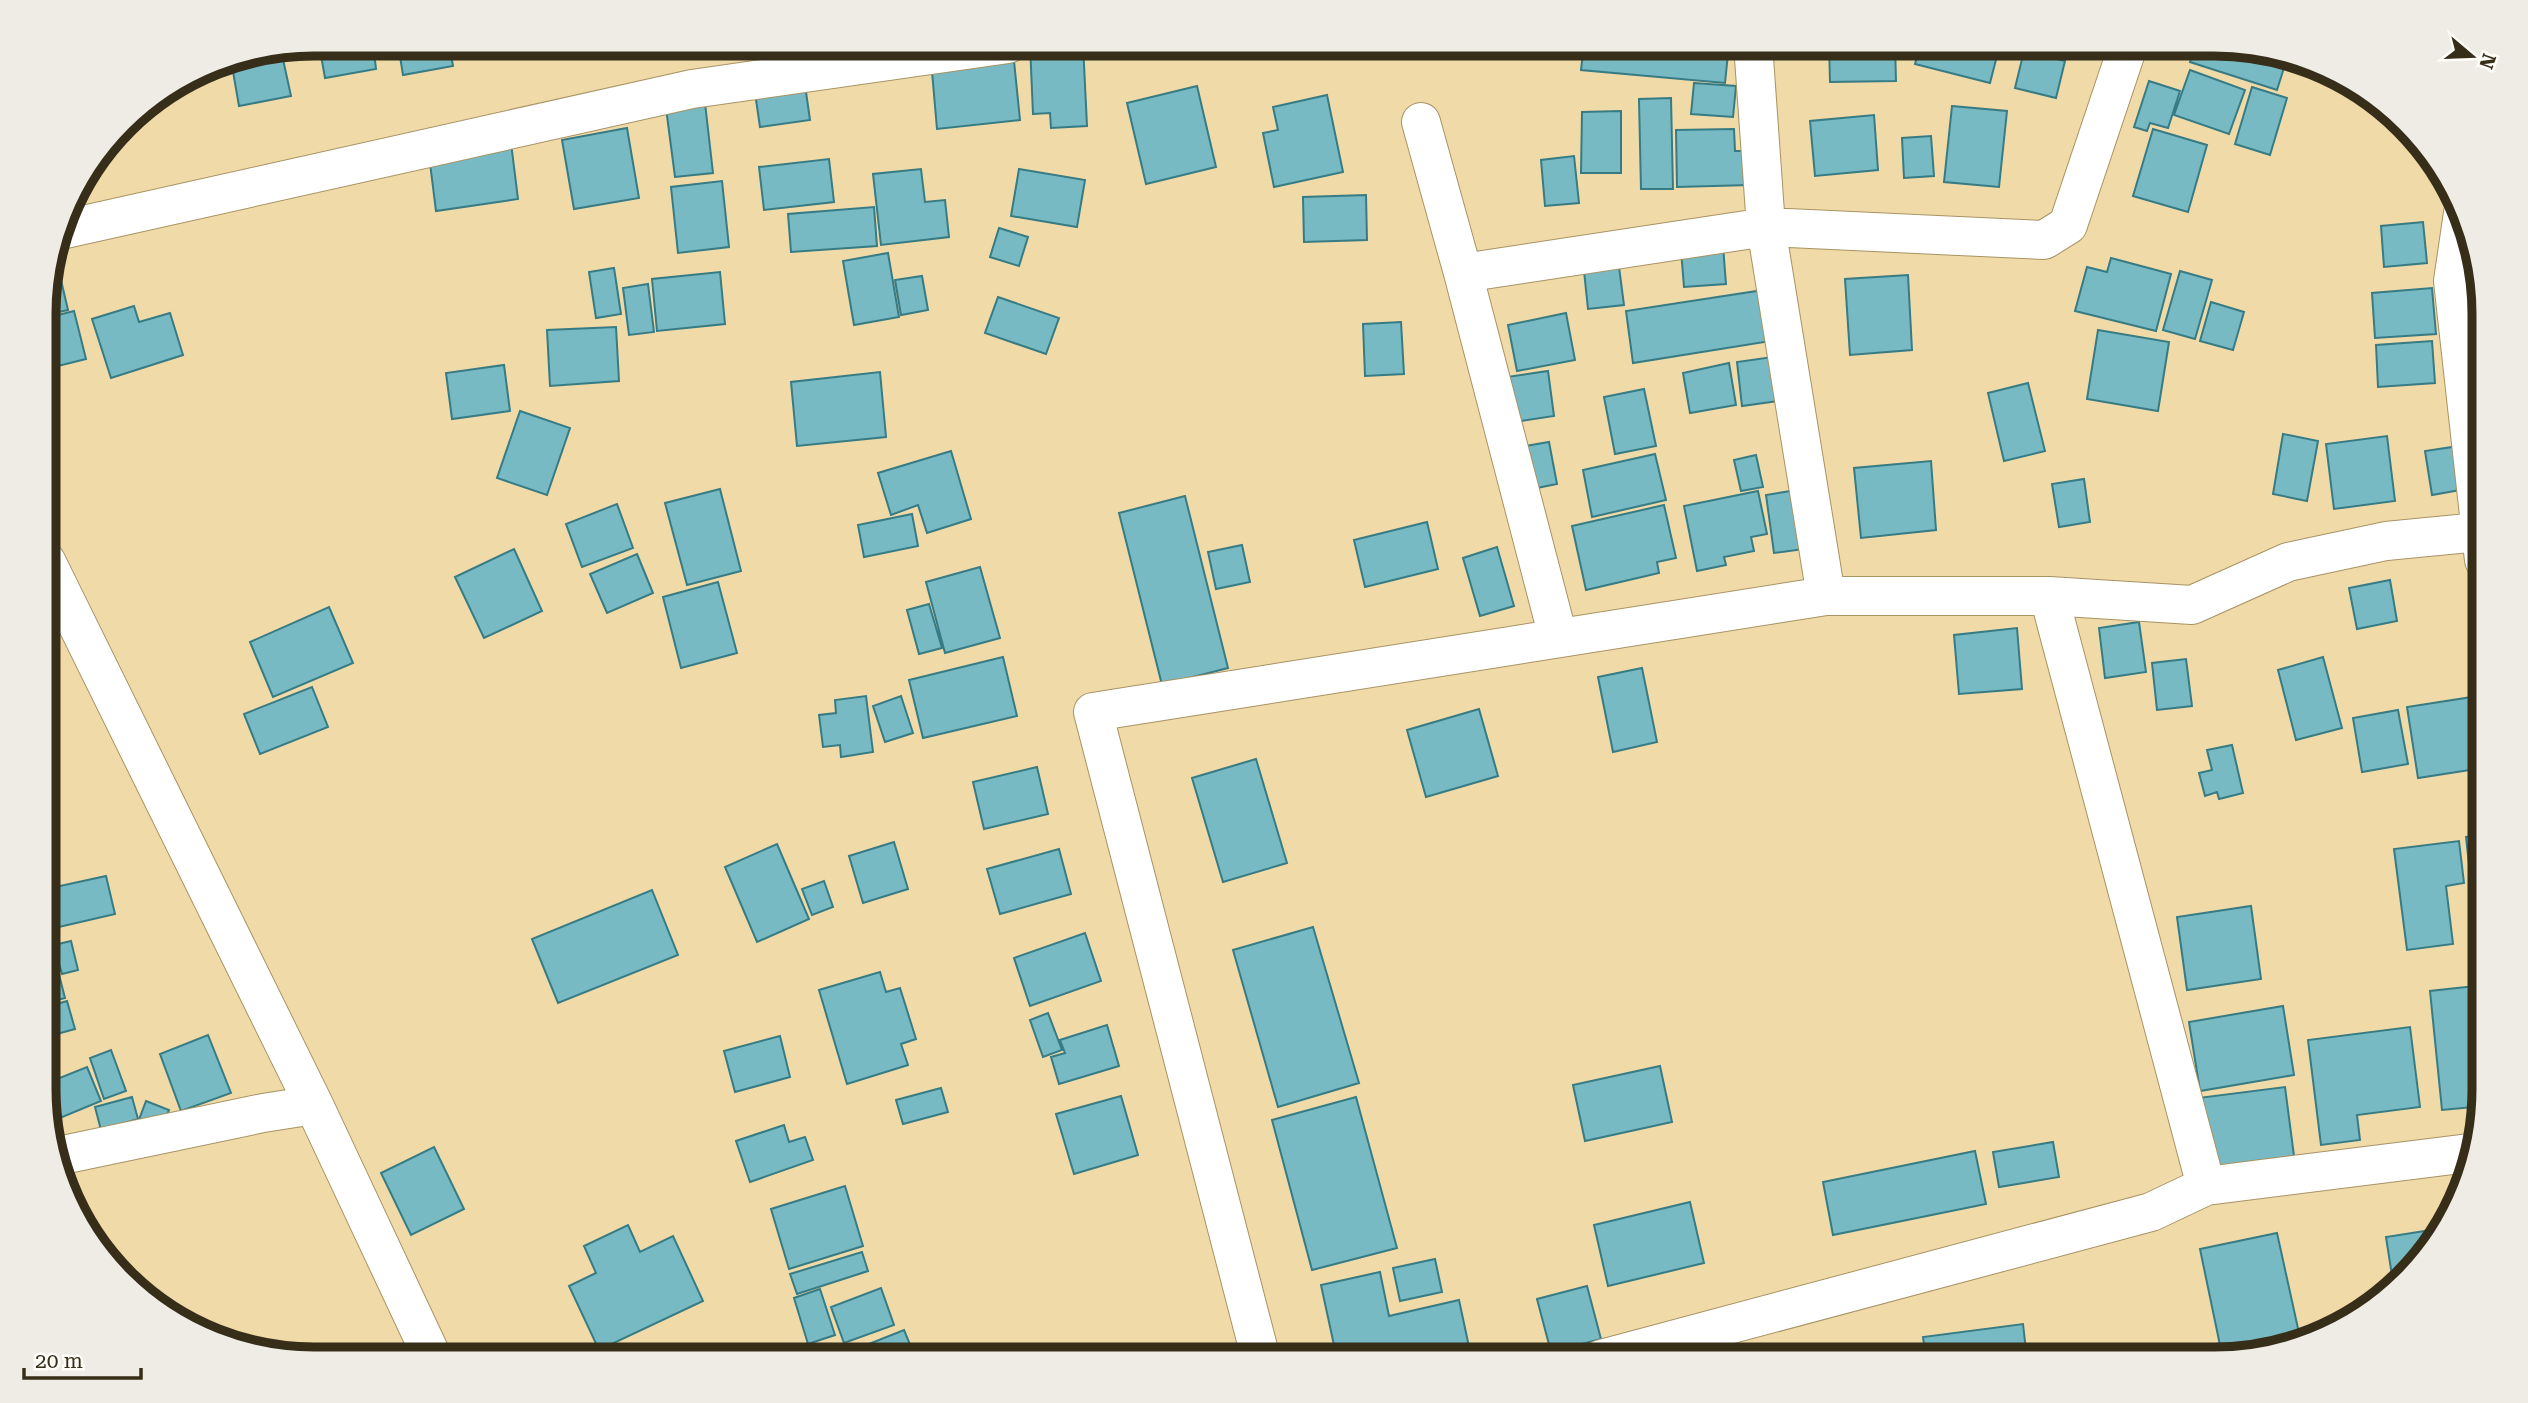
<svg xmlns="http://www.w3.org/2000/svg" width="2528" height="1403" font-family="'Roboto Serif',serif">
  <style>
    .building { fill: #77bac3; stroke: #377b84; stroke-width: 2 }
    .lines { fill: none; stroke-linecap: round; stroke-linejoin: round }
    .street-casing { stroke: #a89364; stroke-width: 40 }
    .street { stroke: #fff; stroke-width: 38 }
    .rim { fill: none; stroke: #372e1a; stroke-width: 9 }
  </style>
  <rect width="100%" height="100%" fill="#f0daa8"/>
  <!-- building -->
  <path class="building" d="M 319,44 L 373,44 L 376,69 L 325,78 Z
    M 398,44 L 449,44 L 453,66 L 403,75 Z
    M 1030,44 L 1083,44 L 1087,126 L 1051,128 L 1050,113 L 1033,114 Z
    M 1584,44 L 1729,44 L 1725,83 L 1581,70 Z
    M 1829,44 L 1895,44 L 1896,81 L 1830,82 Z
    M 1920,44 L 2000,44 L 1990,83 L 1915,64 Z
    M 2196,44 L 2214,44 L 2288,55 L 2277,90 L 2190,62 Z
    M 281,50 L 291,96 L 239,106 L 231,60 Z
    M 1013,51 L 1020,120 L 937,129 L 931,60 Z
    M 2024,51 L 2065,61 L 2056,98 L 2015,88 Z
    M 2190,70 L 2245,90 L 2229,134 L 2174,115 Z
    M 804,78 L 810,120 L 760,127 L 754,86 Z
    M 2149,81 L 2180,91 L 2168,128 L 2150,123 L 2147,131 L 2134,127 Z
    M 1694,83 L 1736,86 L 1733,117 L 1691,114 Z
    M 1197,86 L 1216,167 L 1146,184 L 1127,103 Z
    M 2252,87 L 2287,98 L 2270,155 L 2235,144 Z
    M 1327,95 L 1343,172 L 1274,187 L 1263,133 L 1278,130 L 1273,107 Z
    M 1671,98 L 1673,189 L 1641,189 L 1639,99 Z
    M 705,103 L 713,173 L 675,177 L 666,108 Z
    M 1952,106 L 2007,111 L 1999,187 L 1944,182 Z
    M 1621,111 L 1621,173 L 1581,173 L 1582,112 Z
    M 1874,115 L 1878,170 L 1815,176 L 1810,121 Z
    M 627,128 L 639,198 L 574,209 L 562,140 Z
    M 1734,129 L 1735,151 L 1749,151 L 1750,185 L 1677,187 L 1676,130 Z
    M 2153,129 L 2207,145 L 2188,212 L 2133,196 Z
    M 1931,136 L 1934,176 L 1904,178 L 1902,138 Z
    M 511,143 L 518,199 L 436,211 L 429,155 Z
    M 1574,156 L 1579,203 L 1545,206 L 1541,160 Z
    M 829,159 L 834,202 L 764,210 L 759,167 Z
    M 921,169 L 925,202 L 945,200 L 949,237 L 881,245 L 873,174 Z
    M 1019,169 L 1085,180 L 1077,227 L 1011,216 Z
    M 722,181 L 729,247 L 678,253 L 671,187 Z
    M 1366,195 L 1367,240 L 1304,242 L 1303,197 Z
    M 874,207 L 877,246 L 791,252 L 788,214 Z
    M 2423,222 L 2427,263 L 2384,267 L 2381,226 Z
    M 999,228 L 1028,237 L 1019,266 L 990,257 Z
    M 1723,246 L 1726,284 L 1684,287 L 1681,250 Z
    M 888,253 L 899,317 L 854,325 L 843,261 Z
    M 2111,258 L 2171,274 L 2156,331 L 2075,311 L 2087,267 L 2107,272 Z
    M 1619,267 L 1624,305 L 1588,309 L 1584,271 Z
    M 614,268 L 621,314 L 596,318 L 589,272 Z
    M 2180,271 L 2212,280 L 2195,339 L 2163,330 Z
    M 720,272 L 725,324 L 657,331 L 652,279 Z
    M 1908,275 L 1912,350 L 1850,355 L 1845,279 Z
    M 922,276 L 928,310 L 901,315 L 895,280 Z
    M 61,280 L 68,310 L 46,315 L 46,284 Z
    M 648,284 L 654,332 L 629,335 L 623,288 Z
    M 2432,288 L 2436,334 L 2375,338 L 2372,293 Z
    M 1770,289 L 1777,340 L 1633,363 L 1626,311 Z
    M 998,297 L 1059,318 L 1046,354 L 985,333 Z
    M 2211,302 L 2244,312 L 2233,350 L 2200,341 Z
    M 134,306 L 139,322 L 170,313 L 183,355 L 111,378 L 92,319 Z
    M 74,311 L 86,359 L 46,369 L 46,318 Z
    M 1566,313 L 1575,360 L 1517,371 L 1508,325 Z
    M 1401,322 L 1404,374 L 1365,376 L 1363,324 Z
    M 616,327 L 619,381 L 550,386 L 547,330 Z
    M 2098,330 L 2169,342 L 2158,411 L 2087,399 Z
    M 2432,341 L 2435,383 L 2378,387 L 2376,345 Z
    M 1780,356 L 1786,400 L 1742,406 L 1737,362 Z
    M 1729,363 L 1736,405 L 1690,413 L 1683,373 Z
    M 504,365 L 510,411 L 452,419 L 446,373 Z
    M 1548,371 L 1554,416 L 1514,422 L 1507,377 Z
    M 880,372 L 886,437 L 797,446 L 791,382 Z
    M 2028,383 L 2045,451 L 2004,461 L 1988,393 Z
    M 1644,389 L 1656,446 L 1615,454 L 1604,397 Z
    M 520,411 L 570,428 L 547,495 L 497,478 Z
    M 2283,434 L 2318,441 L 2307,501 L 2273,494 Z
    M 2387,436 L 2395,501 L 2334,509 L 2326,444 Z
    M 1549,442 L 1557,484 L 1527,490 L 1519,447 Z
    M 2459,446 L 2466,489 L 2432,495 L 2425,451 Z
    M 951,451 L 971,519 L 927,533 L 918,505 L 891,515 L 878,473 Z
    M 1655,454 L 1666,500 L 1592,517 L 1583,470 Z
    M 1756,455 L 1763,487 L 1741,491 L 1734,460 Z
    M 1931,461 L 1936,530 L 1861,538 L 1854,468 Z
    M 2084,479 L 2090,522 L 2059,527 L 2052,484 Z
    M 720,489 L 741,571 L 687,585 L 665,503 Z
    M 1803,489 L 1812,548 L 1774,553 L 1766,495 Z
    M 1758,491 L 1767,534 L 1751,537 L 1754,551 L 1724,557 L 1726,565 L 1697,571 L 1684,506 Z
    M 1185,496 L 1228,668 L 1162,685 L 1119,513 Z
    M 617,504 L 633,548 L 582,567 L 566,524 Z
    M 1664,505 L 1676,558 L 1657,562 L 1659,573 L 1586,590 L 1572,526 Z
    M 912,514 L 918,546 L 864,557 L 858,525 Z
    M 1427,522 L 1438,569 L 1365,587 L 1354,540 Z
    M 1242,545 L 1250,582 L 1216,589 L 1208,552 Z
    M 1497,547 L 1514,606 L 1480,616 L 1463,558 Z
    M 514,549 L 542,611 L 484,638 L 455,577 Z
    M 637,554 L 653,593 L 607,613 L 590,574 Z
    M 980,567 L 1000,638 L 945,653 L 926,582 Z
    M 2390,580 L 2397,621 L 2357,629 L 2349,588 Z
    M 718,582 L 737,653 L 681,668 L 663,597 Z
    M 929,604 L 942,648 L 919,654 L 907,610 Z
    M 329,607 L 353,663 L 273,697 L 250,642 Z
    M 2139,622 L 2146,672 L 2105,678 L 2099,628 Z
    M 2017,628 L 2022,689 L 1959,694 L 1954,635 Z
    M 1003,657 L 1017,716 L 923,738 L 909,680 Z
    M 2323,657 L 2342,728 L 2296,740 L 2278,670 Z
    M 2186,659 L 2192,706 L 2157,710 L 2152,663 Z
    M 1642,668 L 1657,742 L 1613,752 L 1598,677 Z
    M 312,687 L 328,727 L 260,754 L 244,714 Z
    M 866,696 L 873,752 L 841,757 L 840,745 L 823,747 L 819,715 L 836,713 L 835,700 Z
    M 901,696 L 913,733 L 885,742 L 873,706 Z
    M 2472,697 L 2483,768 L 2418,778 L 2407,707 Z
    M 1479,709 L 1498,776 L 1426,797 L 1407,730 Z
    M 2398,710 L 2408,764 L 2362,772 L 2353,718 Z
    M 2232,745 L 2243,793 L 2219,799 L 2217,792 L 2205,796 L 2199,773 L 2212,770 L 2207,750 Z
    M 1256,759 L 1287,863 L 1223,882 L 1192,778 Z
    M 1037,767 L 1048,814 L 984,829 L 973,782 Z
    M 2484,835 L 2484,882 L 2471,883 L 2466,837 Z
    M 2459,841 L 2464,883 L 2446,886 L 2453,944 L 2407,950 L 2394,849 Z
    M 894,842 L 908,889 L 863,903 L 849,856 Z
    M 777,844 L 809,919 L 757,942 L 725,867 Z
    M 1059,849 L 1071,894 L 1000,914 L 987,869 Z
    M 106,876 L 115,914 L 46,930 L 46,889 Z
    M 824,881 L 833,907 L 812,915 L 802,889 Z
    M 652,890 L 678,955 L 558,1003 L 532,939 Z
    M 2251,906 L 2261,979 L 2187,990 L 2177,917 Z
    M 1313,927 L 1359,1083 L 1278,1107 L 1233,950 Z
    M 1085,933 L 1101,981 L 1030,1006 L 1014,958 Z
    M 71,941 L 78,970 L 62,974 L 54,945 Z
    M 54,955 L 65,998 L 46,1003 L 46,957 Z
    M 880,972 L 886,992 L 900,988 L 916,1039 L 901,1044 L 908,1065 L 847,1084 L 819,990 Z
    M 2484,985 L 2484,1106 L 2442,1110 L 2430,991 Z
    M 67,1001 L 75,1029 L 46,1037 L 46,1007 Z
    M 2283,1006 L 2294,1075 L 2200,1091 L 2189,1022 Z
    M 1048,1013 L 1062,1050 L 1043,1057 L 1030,1020 Z
    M 1107,1025 L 1119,1066 L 1059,1084 L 1051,1057 L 1065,1053 L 1060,1040 Z
    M 2410,1027 L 2420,1107 L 2357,1115 L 2360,1140 L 2321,1145 L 2308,1040 Z
    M 208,1035 L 231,1093 L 181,1111 L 160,1054 Z
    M 780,1036 L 790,1077 L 735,1092 L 724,1051 Z
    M 111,1050 L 126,1091 L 104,1099 L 90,1058 Z
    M 1660,1066 L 1672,1122 L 1585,1141 L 1573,1085 Z
    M 87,1067 L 101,1101 L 60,1118 L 47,1083 Z
    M 2285,1087 L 2294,1156 L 2206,1168 L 2198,1098 Z
    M 941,1088 L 948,1112 L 903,1124 L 896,1100 Z
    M 1121,1096 L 1138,1155 L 1074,1174 L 1056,1114 Z
    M 132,1097 L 138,1119 L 101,1130 L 95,1107 Z
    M 1356,1097 L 1397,1248 L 1312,1270 L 1272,1120 Z
    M 146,1101 L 169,1110 L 159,1134 L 137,1125 Z
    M 784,1125 L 789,1142 L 805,1137 L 813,1160 L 750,1182 L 736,1141 Z
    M 2053,1142 L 2059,1177 L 1999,1187 L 1993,1152 Z
    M 434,1147 L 464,1209 L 411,1235 L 381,1173 Z
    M 1975,1151 L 1986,1204 L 1833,1235 L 1823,1182 Z
    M 845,1186 L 863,1246 L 789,1269 L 771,1209 Z
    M 1690,1202 L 1704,1263 L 1608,1286 L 1594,1225 Z
    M 628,1225 L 640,1252 L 673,1236 L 703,1301 L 599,1350 L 569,1286 L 596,1273 L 584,1246 Z
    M 2444,1228 L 2393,1282 L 2386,1237 Z
    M 2277,1233 L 2299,1333 L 2221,1350 L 2200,1249 Z
    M 862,1252 L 868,1271 L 797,1294 L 790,1274 Z
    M 1435,1259 L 1442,1292 L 1400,1301 L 1393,1268 Z
    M 1380,1272 L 1389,1316 L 1459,1300 L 1471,1356 L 1457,1359 L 1337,1359 L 1321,1285 Z
    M 1587,1286 L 1601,1339 L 1551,1352 L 1537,1299 Z
    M 881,1288 L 894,1325 L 844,1343 L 831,1307 Z
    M 820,1289 L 835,1335 L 808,1344 L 794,1298 Z
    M 2023,1324 L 2027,1359 L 1926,1359 L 1923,1337 Z
    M 904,1330 L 916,1359 L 831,1359 Z"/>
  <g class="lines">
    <defs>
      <path id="street" d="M 1753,44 L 1766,227 L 1826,596
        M 1421,122 L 1463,273 L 1558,637
        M 2463,213 L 2453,281 L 2484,560
        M 61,230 L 692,89 L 1008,44
        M 1463,273 L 1766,227 L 2044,240 L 2068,225 L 2126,52
        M 46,561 L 314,1105 L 433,1359
        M 2049,596 L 2206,1186
        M 58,1156 L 263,1113 L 314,1105
        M 1261,1359 L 1093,712 L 1826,596 L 2049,596 L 2192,605 L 2288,562 L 2386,541 L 2479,532
        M 1601,1359 L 2151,1212 L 2206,1186 L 2469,1153"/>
    </defs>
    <!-- street casing -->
    <use href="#street" class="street-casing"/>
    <!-- street -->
    <use href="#street" class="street"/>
  </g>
  <!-- crop -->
  <path d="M0 0H2528V1403H0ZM314 56H2214A258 258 0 0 1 2472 314V1089A258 258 0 0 1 2214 1347H314A258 258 0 0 1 56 1089V314A258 258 0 0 1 314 56Z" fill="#efece6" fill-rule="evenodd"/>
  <path class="rim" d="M314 56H2214A258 258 0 0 1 2472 314V1089A258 258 0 0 1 2214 1347H314A258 258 0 0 1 56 1089V314A258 258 0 0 1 314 56Z"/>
  <!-- north arrow -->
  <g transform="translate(2472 56) rotate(109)" stroke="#fffdf8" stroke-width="5" paint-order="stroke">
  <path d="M0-5L12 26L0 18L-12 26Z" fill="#372e1a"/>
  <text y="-10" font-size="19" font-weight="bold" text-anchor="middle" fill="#372e1a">N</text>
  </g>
  <!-- scale -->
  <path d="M24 1368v10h117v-10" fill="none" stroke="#372e1a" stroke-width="3.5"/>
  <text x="35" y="1368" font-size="21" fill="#372e1a" stroke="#fffdf8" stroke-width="5" paint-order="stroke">20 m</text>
</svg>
